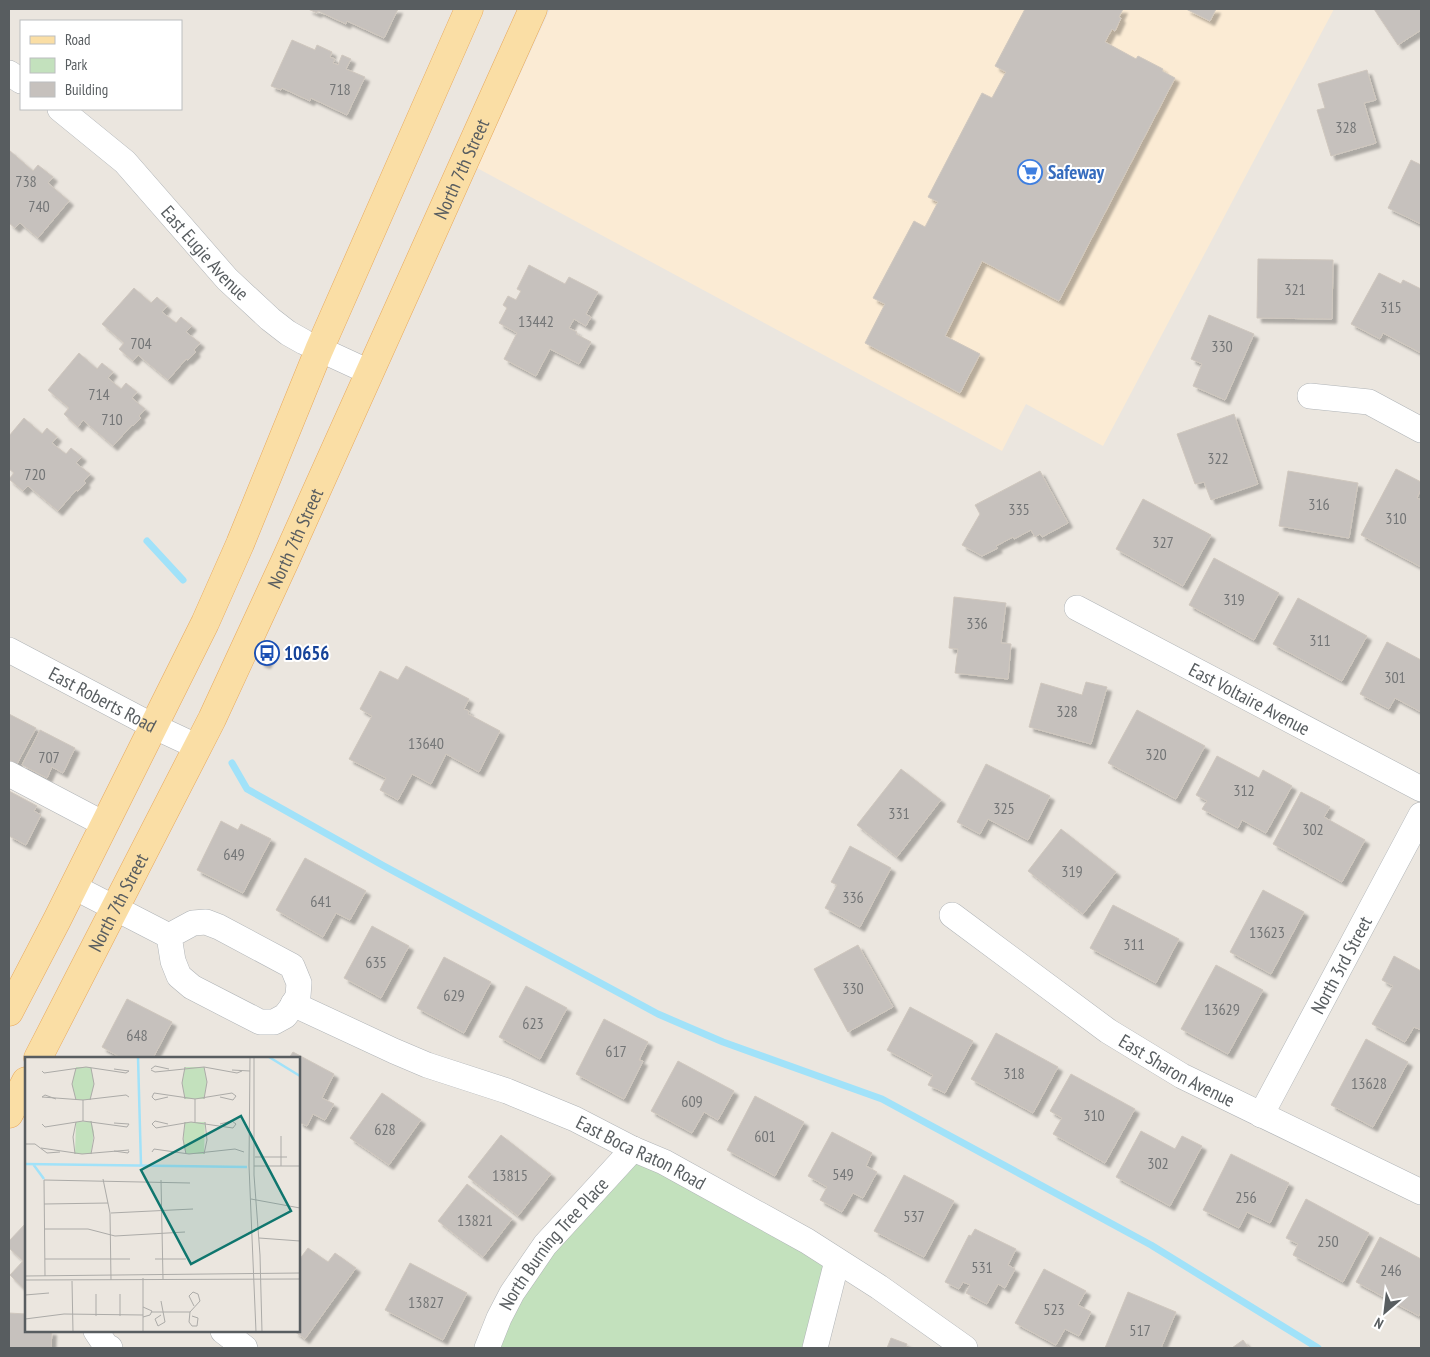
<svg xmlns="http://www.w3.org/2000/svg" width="1430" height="1357" font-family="'PT Sans Narrow',sans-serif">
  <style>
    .commercial { fill: #fbebd4 }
    .green { fill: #c3e1bd }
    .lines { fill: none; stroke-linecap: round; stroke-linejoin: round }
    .stream { stroke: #a1e2f9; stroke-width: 7 }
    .building { fill: #c6c1bd; stroke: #cfc7be; filter: url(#shadow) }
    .minor-casing { stroke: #b0b4b7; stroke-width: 26 }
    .major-casing { stroke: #e8a85b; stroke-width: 29 }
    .minor { stroke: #fff; stroke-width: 25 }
    .major { stroke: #fadea5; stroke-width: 28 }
    .labels { text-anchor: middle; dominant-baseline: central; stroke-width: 4; stroke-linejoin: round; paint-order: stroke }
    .number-label { font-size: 16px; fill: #747677 }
    .street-label { font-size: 19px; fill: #585d60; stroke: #fff }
    .shop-label { font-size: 19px; font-weight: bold; fill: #366cbe; stroke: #fff; text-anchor: start }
    .transit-label { font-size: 19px; font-weight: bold; fill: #164399; stroke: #fff; text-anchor: start }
    .inset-river { fill: none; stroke: #a1e2f9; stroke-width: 2.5 }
    .inset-road { fill: none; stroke: #acaba8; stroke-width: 1 }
    .view { fill: #0f766e; fill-opacity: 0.15; stroke: #0f766e; stroke-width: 2.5 }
    .inset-edge { fill: none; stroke: #585d60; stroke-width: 2.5 }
  </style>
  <defs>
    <filter id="shadow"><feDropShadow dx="4.5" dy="4.5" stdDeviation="1" flood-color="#0004"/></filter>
  </defs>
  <rect width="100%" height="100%" fill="#ebe6df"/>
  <!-- commercial -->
  <path class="commercial" d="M 550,9 L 1334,9 L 1103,446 L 1026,404 L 1002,451 L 477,168 Z"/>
  <!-- green -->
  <path class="green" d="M 633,1149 L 837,1261 L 815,1348 L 487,1348 L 499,1318 Z"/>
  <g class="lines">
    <!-- stream -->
    <path class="stream" d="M 147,541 L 183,580
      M 232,763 L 247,789 L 384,866 L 658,1014 L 723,1042 L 882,1099 L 1151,1245 L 1318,1348"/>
  </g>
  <!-- building -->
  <path class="building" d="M 308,9 L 398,9 L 384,38 L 347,21 L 346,24 L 318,11 L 317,13 Z
    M 1025,9 L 1123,9 L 1119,17 L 1121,18 L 1115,31 L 1112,29 L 1105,42 L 1136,59 L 1138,56 L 1163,69 L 1162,71 L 1175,78 L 1059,301 L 982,261 L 945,336 L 980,354 L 960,393 L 865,343 L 885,304 L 873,298 L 914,221 L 925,227 L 938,202 L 928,197 L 982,93 L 992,98 L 1006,72 L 995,66 Z
    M 1186,9 L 1216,9 L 1210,21 Z
    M 1374,9 L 1421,9 L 1421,30 L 1398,45 Z
    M 292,40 L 315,50 L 317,45 L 332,52 L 330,57 L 335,59 L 333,63 L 338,65 L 342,55 L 351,59 L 346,69 L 365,77 L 347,115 L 311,98 L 310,101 L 282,88 L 281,90 L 271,86 Z
    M 1367,70 L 1376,100 L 1364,103 L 1376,143 L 1331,156 L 1317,110 L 1325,108 L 1318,84 Z
    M 9,150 L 33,171 L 38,165 L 53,177 L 48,183 L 69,201 L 38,238 L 20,223 L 15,228 L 9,223 Z
    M 1411,160 L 1421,165 L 1421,224 L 1388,208 Z
    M 1258,259 L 1333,260 L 1332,319 L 1257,318 Z
    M 529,265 L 565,284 L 569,277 L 598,292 L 586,314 L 591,317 L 586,326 L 574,319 L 569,328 L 577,332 L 576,334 L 591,342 L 579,364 L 550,349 L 536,376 L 504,359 L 517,333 L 499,323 L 507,308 L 503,305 L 508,296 L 516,300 L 521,291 L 517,289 Z
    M 1379,273 L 1401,284 L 1403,280 L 1421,289 L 1421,353 L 1383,333 L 1380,339 L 1351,324 Z
    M 134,288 L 151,303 L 157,297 L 167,306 L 162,312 L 176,323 L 181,317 L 192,326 L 186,332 L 200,343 L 194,350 L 196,352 L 188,360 L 186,359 L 168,380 L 138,355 L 133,361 L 119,349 L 124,343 L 102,324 Z
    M 1209,315 L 1254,334 L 1225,400 L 1193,386 L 1202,364 L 1191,359 Z
    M 79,353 L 97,369 L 102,363 L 113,372 L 108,378 L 121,389 L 126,383 L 137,392 L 132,398 L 145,409 L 139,416 L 141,418 L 133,426 L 132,425 L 113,446 L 83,420 L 78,427 L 64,414 L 69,408 L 48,390 Z
    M 1234,414 L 1258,484 L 1211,500 L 1204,482 L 1195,484 L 1177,434 Z
    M 24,418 L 42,434 L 47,428 L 57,437 L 52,443 L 66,454 L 71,448 L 82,457 L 76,463 L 90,474 L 84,481 L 86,483 L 78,491 L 76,490 L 58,511 L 28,486 L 23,491 L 9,479 L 14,473 L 9,469 L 9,436 Z
    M 1396,469 L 1421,482 L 1421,489 L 1417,498 L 1421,500 L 1421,567 L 1361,535 Z
    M 1040,471 L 1068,523 L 1042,537 L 1040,534 L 1035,537 L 1031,530 L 1014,539 L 1013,537 L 996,546 L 998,548 L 982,556 L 962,545 L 980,514 L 975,505 Z
    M 1288,471 L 1358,483 L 1349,538 L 1279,526 Z
    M 1143,499 L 1211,535 L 1183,586 L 1116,549 Z
    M 1214,558 L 1279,593 L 1254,640 L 1189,605 Z
    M 954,597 L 1006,603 L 1001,643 L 1011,644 L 1008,679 L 955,673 L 958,649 L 949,648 Z
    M 1298,598 L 1367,636 L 1342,681 L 1273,644 Z
    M 1387,642 L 1421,660 L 1421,712 L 1395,698 L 1389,709 L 1360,694 Z
    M 266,650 L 272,653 L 266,664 L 260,662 Z
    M 406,666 L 469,699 L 464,709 L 469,711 L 468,714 L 500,731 L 479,772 L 446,754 L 431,784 L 412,774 L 398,800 L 380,790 L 386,778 L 349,759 L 372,716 L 360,709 L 380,671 L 398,680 Z
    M 1086,682 L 1107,687 L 1091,744 L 1029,727 L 1041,683 L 1082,695 Z
    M 1137,710 L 1205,746 L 1176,799 L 1108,763 Z
    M 9,714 L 36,728 L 17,764 L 9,760 Z
    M 40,730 L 75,748 L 63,773 L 52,767 L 47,778 L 22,765 Z
    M 1217,756 L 1259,778 L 1263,770 L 1292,786 L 1266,833 L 1242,820 L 1238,828 L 1202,809 L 1207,801 L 1196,795 Z
    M 986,764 L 1050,796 L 1028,840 L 988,819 L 980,834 L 957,822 Z
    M 901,769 L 941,800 L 897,857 L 857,825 Z
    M 9,791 L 37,806 L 34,811 L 41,815 L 26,845 L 9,836 Z
    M 1301,792 L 1330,807 L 1324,817 L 1365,840 L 1342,882 L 1273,844 Z
    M 221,821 L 238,830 L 241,824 L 271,839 L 243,893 L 197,870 Z
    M 1061,829 L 1116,872 L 1083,914 L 1028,871 Z
    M 850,846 L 891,868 L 860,927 L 825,908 L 837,885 L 831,882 Z
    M 305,858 L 366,891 L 350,920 L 336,913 L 323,937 L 276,910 Z
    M 1263,890 L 1304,912 L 1271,974 L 1230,952 Z
    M 1113,905 L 1179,939 L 1156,983 L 1090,948 Z
    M 372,926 L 409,946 L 381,998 L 344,978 Z
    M 858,945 L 893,1007 L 848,1032 L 814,969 Z
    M 1394,956 L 1421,971 L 1421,1030 L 1414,1027 L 1405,1042 L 1372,1024 L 1393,986 L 1382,980 Z
    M 444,957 L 491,982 L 464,1033 L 417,1008 Z
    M 1216,965 L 1263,990 L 1228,1054 L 1181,1029 Z
    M 526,986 L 567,1008 L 540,1059 L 499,1037 Z
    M 127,999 L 172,1022 L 153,1058 L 117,1058 L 118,1056 L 102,1047 Z
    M 910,1007 L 973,1041 L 945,1093 L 928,1085 L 933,1075 L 887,1050 Z
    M 604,1019 L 648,1042 L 639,1060 L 643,1061 L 624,1099 L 576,1074 Z
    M 996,1033 L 1058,1067 L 1033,1113 L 971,1079 Z
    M 1366,1039 L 1408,1062 L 1373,1127 L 1331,1105 Z
    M 293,1052 L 334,1074 L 322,1098 L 334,1104 L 325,1120 L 313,1114 L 307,1126 L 299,1122 L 299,1058 L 289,1058 Z
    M 678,1061 L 734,1091 L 718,1120 L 704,1112 L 692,1133 L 651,1111 Z
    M 1071,1074 L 1135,1109 L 1105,1163 L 1053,1134 L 1062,1118 L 1050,1111 Z
    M 382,1093 L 421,1120 L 389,1165 L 350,1138 Z
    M 755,1096 L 804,1122 L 775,1176 L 727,1150 Z
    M 1141,1131 L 1175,1149 L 1182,1136 L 1202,1146 L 1170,1206 L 1116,1177 Z
    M 832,1132 L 872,1153 L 866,1166 L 877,1172 L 863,1198 L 853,1193 L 842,1212 L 820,1200 L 827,1187 L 808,1176 Z
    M 501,1135 L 551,1174 L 518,1216 L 468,1177 Z
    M 1231,1154 L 1289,1183 L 1270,1223 L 1247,1212 L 1239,1228 L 1203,1210 Z
    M 904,1175 L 954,1201 L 924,1257 L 874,1231 Z
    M 467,1184 L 512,1219 L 483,1257 L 438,1221 Z
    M 1306,1199 L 1369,1233 L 1343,1282 L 1293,1255 L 1298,1244 L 1286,1238 Z
    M 26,1223 L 26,1291 L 10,1275 L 23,1261 L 9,1248 L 9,1241 Z
    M 975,1229 L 1016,1249 L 1008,1265 L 1015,1269 L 1005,1288 L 998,1284 L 987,1304 L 966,1293 L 970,1285 L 963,1282 L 959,1289 L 945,1282 L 969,1235 L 971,1236 Z
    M 1380,1237 L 1421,1259 L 1421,1311 L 1419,1316 L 1356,1282 Z
    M 308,1248 L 328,1262 L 335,1253 L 356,1268 L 305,1339 L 294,1331 L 299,1331 L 299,1260 Z
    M 410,1263 L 467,1293 L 443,1340 L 385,1310 Z
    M 1044,1269 L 1086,1291 L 1078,1305 L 1091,1312 L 1079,1336 L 1065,1329 L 1056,1345 L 1015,1323 Z
    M 1128,1292 L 1176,1312 L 1161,1348 L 1105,1348 Z
    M 9,1313 L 26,1314 L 26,1331 L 52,1331 L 51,1348 L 9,1348 Z
    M 891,1338 L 907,1344 L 906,1348 L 887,1348 Z
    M 1243,1340 L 1249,1348 L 1232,1348 Z"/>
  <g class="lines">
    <defs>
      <g id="minor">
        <path d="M 9,73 L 21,81"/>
        <path id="s1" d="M 60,109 L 125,162 L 227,279 L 270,319 L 288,333 L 304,342 L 369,372"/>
        <path d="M 1310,396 L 1369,402 L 1421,430"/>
        <path id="s2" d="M 1077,608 L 1421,789"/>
        <path id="s3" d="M 9,650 L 153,726 L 198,747"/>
        <path d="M 9,774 L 104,824"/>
        <path d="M 74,887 L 169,936"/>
        <path id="s4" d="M 952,915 L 1108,1031 L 1182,1076 L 1421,1192"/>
        <path d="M 206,922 L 219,927 L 292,966 L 299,983 L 298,996 L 292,1007 L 285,1016 L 274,1022 L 260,1022 L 192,987 L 179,976 L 173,961 L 169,936 L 193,923 Z"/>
        <path id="s5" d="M 293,1004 L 394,1051 L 427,1065 L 507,1091 L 575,1119 L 633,1149 L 664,1162 L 807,1241 L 879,1287 L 965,1348"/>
        <path id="s6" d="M 1261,1115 L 1421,815"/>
        <path d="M 96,1331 L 106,1346 L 110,1348"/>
        <path d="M 223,1331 L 245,1348"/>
        <path id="s7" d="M 487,1348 L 499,1318 L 512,1293 L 545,1245 L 633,1149"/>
        <path d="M 815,1348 L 837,1261"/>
      </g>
      <g id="major">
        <path d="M 9,1012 L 57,920 L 205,623 L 240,544 L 319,350 L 469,9"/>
        <path id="s8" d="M 38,1058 L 212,719 L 285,561 L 533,9"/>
        <path d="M 9,1114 L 26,1081"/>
      </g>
    </defs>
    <!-- minor casing -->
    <use href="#minor" class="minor-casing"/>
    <!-- major casing -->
    <use href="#major" class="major-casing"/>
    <!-- minor -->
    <use href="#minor" class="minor"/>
    <!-- major -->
    <use href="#major" class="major"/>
  </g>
  <!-- icons -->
  <defs>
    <symbol id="supermarket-ring" viewBox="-11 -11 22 22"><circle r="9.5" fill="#fff" stroke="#3f7fe0" stroke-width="1.5"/><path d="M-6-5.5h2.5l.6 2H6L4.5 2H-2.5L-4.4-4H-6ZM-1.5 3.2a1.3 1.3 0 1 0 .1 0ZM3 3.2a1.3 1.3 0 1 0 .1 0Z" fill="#3f7fe0"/></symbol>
    <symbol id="bus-ring" viewBox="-11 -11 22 22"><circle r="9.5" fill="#fff" stroke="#1a4fb4" stroke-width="1.5"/><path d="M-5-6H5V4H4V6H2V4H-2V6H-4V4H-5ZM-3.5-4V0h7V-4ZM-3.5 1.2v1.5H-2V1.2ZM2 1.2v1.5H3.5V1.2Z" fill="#1a4fb4"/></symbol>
  </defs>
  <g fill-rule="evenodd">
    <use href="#supermarket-ring" x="1016" y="158" width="28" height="28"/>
    <use href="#bus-ring" x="253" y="639" width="28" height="28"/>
  </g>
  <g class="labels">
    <!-- number labels -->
    <g class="number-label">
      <text x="340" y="89">718</text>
      <text x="1346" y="127">328</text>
      <text x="26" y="181">738</text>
      <text x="39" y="206">740</text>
      <text x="1295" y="289">321</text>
      <text x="1391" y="307">315</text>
      <text x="536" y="321">13442</text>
      <text x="141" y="343">704</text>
      <text x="1222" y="346">330</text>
      <text x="99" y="394">714</text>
      <text x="112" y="419">710</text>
      <text x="1218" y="458">322</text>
      <text x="35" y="474">720</text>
      <text x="1319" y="504">316</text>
      <text x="1019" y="509">335</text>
      <text x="1396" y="518">310</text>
      <text x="1163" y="542">327</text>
      <text x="1234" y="599">319</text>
      <text x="977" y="623">336</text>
      <text x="1320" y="640">311</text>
      <text x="1395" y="677">301</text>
      <text x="1067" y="711">328</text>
      <text x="426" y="743">13640</text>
      <text x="1156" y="754">320</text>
      <text x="49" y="757">707</text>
      <text x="1244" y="790">312</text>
      <text x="1004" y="808">325</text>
      <text x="899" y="813">331</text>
      <text x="1313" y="829">302</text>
      <text x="234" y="854">649</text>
      <text x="1072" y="871">319</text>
      <text x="853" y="897">336</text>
      <text x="321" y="901">641</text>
      <text x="1267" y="932">13623</text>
      <text x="1134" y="944">311</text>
      <text x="376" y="962">635</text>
      <text x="853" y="988">330</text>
      <text x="454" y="995">629</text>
      <text x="1222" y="1009">13629</text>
      <text x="533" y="1023">623</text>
      <text x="137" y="1035">648</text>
      <text x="616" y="1051">617</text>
      <text x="1014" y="1073">318</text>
      <text x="1369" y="1083">13628</text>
      <text x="692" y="1101">609</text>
      <text x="1094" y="1115">310</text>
      <text x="385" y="1129">628</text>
      <text x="765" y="1136">601</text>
      <text x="1158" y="1163">302</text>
      <text x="843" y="1174">549</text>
      <text x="510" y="1175">13815</text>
      <text x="1246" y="1197">256</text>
      <text x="914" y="1216">537</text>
      <text x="475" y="1220">13821</text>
      <text x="1328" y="1241">250</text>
      <text x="982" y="1267">531</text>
      <text x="1391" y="1270">246</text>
      <text x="426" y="1302">13827</text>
      <text x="1054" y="1309">523</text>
      <text x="1140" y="1330">517</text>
    </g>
    <!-- street labels -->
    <g class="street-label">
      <text stroke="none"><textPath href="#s8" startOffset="985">North 7th Street</textPath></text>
      <text stroke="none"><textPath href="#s1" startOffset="205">East Eugie Avenue</textPath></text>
      <text stroke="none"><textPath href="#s8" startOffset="580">North 7th Street</textPath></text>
      <text stroke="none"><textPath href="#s2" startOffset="195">East Voltaire Avenue</textPath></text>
      <text stroke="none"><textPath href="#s3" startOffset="106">East Roberts Road</textPath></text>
      <text stroke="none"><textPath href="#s8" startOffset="175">North 7th Street</textPath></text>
      <text stroke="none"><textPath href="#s6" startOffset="170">North 3rd Street</textPath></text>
      <text stroke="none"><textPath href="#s4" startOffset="274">East Sharon Avenue</textPath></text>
      <text stroke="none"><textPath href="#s5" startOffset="379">East Boca Raton Road</textPath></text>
      <text stroke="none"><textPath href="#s7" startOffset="125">North Burning Tree Place</textPath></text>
    </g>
    <!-- shop labels -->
    <g class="shop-label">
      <text x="1048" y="172">Safeway</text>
    </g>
    <!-- transit labels -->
    <g class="transit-label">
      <text x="284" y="653">10656</text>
    </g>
  </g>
  <!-- overview -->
  <g transform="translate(25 1057)">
    <rect width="275" height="275" fill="#ebe6df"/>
    <path d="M 51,10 L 66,10 L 69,27 L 65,43 L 51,43 L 47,27 ZM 160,10 L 179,10 L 182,25 L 179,42 L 160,42 L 157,26 ZM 66,64 L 69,75 L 66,97 L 50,97 L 51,65 ZM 160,65 L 180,65 L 179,97 L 161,97 L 158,85 Z" fill="#c3e1bd"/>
    <path class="inset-river" d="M 113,0 L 116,108M 244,0 L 275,19M 0,107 L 222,110M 8,107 L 19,122"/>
    <path class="inset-road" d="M 225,0 L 224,109 L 231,275M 229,0 L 229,118 L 235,198 L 237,275M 160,10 L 157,26 L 160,42M 179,10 L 182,25 L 179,42M 89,12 L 104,14M 126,12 L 130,9 L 144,12M 126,13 L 130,15 L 179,10 L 212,16 L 217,14M 207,13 L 225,14M 17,14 L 19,16 L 61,10 L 101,16 L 104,14M 17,40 L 58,43 L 101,38 L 104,40M 17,40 L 20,38 L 31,42M 127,40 L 129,36 L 170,42 L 207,36 L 211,39M 127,40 L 130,43 L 143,40M 195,40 L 208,43 L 211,39M 170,42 L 170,65M 51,43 L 47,27 L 51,11M 65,43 L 69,27 L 66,11M 58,64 L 58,43M 160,65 L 158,82 L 161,97M 89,66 L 104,67M 17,67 L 20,70 L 58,64 L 102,70 L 104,67M 127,67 L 131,71 L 166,65 L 208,71 L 211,67M 127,67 L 130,64 L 143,67M 195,67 L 207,64 L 211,67M 0,87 L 10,87 L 22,96 L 35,95M 16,91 L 57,97 L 104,93M 89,94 L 103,96 L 104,94M 127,95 L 129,92 L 164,97 L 210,92 L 219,95M 50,97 L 48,80 L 51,65M 66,97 L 69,81 L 66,64M 179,97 L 182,83 L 180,65M 230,100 L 262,100M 229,109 L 275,109M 256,109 L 256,79M 78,122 L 85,156 L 86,223M 136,123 L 138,222M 226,142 L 275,151M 19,147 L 83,146M 86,156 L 168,152M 20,172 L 63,172 L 90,179 L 160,175M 234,181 L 275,184M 20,202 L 105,202M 130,202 L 161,202M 0,219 L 275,216M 20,219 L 19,123 L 165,126M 118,221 L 118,275M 0,223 L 275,222M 47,224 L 48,275M 95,237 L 95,259M 0,238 L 24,236M 118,250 L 127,254 L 125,258 L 118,260M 126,255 L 165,255M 136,258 L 130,262 L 133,269 L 140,265 L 136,244M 71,259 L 71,237M 167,259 L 173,261 L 172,269 L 167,269 L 164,265 L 165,255 L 175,244 L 173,237 L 168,235 L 164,239 L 169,249M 0,262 L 39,257 L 118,258"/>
    <path class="view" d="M 216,59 L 266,154 L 166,207 L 116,113 Z"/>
    <rect width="275" height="275" class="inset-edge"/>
  </g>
  <!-- border -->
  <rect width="1430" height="1357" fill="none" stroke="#585d60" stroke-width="20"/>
  <!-- legend -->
  <rect x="20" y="20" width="162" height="90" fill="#ffffff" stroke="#bcbebf"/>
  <rect x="30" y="36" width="25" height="8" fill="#fadea5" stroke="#bcbebf"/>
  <text x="65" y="45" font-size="15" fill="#585d60">Road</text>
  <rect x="30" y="58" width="25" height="15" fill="#c3e1bd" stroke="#bcbebf"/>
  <text x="65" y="70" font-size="15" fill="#585d60">Park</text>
  <rect x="30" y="82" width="25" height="15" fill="#c6c1bd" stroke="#bcbebf"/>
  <text x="65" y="95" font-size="15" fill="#585d60">Building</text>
  <!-- north arrow -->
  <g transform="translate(1385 1312) rotate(208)" stroke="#ffffff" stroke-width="4" paint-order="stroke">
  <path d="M0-4L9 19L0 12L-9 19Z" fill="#585d60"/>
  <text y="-8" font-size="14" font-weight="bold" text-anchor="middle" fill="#585d60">N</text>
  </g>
</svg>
